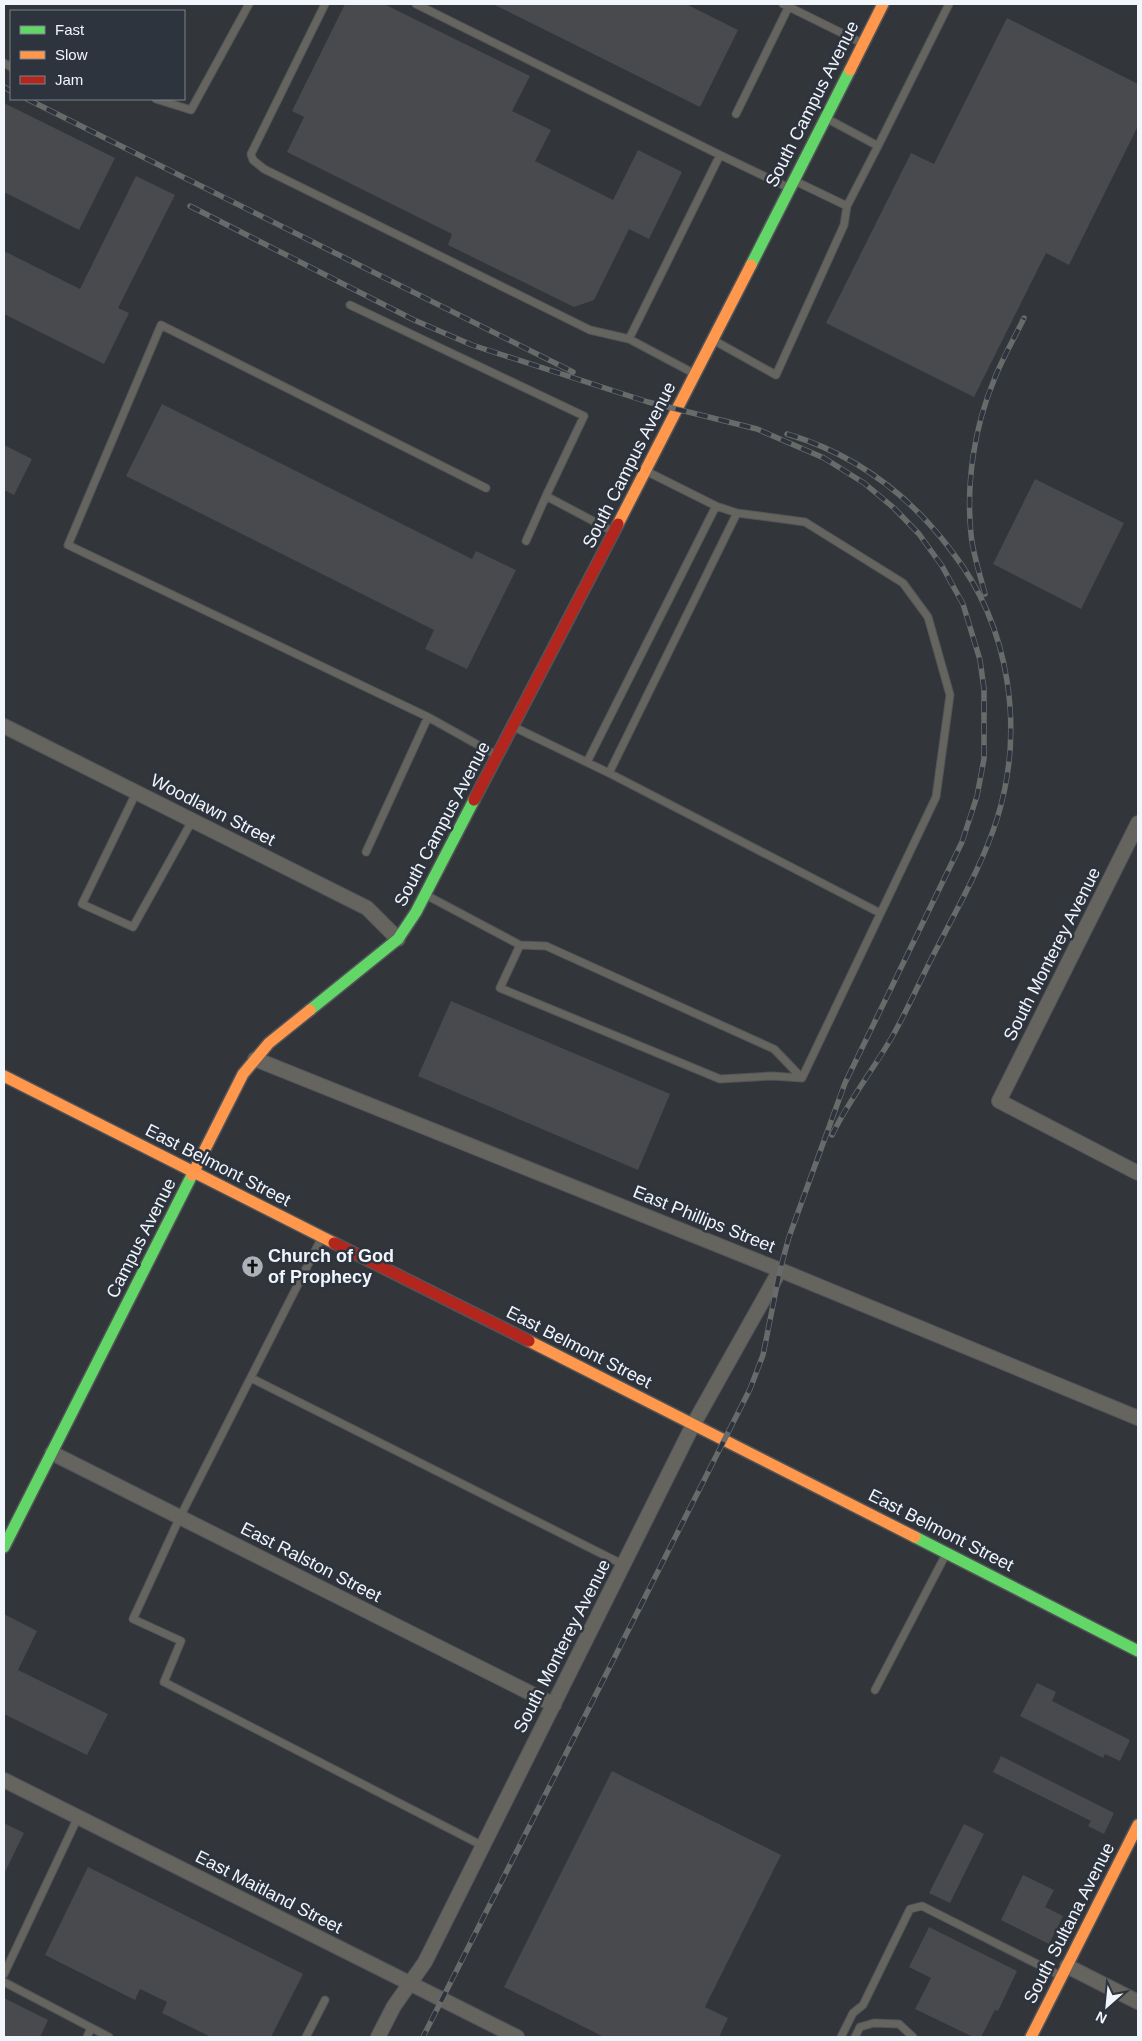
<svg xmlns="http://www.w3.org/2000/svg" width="1142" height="2041" font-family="Helvetica,sans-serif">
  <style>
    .building { fill: #484a4e }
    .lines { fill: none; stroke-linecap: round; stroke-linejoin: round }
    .lane-casing { stroke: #515458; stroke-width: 9 }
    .street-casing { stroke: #515458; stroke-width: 16 }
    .fast-casing { stroke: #515458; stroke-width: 14 }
    .slow-casing { stroke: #515458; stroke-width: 14 }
    .jam-casing { stroke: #515458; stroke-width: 14 }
    .lane { stroke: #65645f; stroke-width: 7 }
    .street { stroke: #65645f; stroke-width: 14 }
    .fast { stroke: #63d668; stroke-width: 11 }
    .slow { stroke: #ff974d; stroke-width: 11 }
    .jam { stroke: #b3261e; stroke-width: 11 }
    .rail-casing { stroke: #696b6b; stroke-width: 5.5 }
    .rail { stroke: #2e343e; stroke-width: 4; stroke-dasharray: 11; stroke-linecap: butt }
    .labels { text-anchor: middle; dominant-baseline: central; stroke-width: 5; stroke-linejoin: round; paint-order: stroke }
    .street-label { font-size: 18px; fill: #f1f5fc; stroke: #2e343e }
    .poi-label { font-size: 18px; font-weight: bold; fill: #f1f5fc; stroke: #2e343e; text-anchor: start }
  </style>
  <rect width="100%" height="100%" fill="#32353a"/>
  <!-- building -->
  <path class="building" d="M 345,4 L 384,4 L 530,76 L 512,111 L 551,130 L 535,161 L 613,200 L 638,150 L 682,172 L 649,239 L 629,229 L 594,300 L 574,307 L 448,245 L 452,234 L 287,152 L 304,117 L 292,111 Z
    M 493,4 L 686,4 L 738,30 L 700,107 Z
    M 1007,18 L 1138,84 L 1138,126 L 1069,265 L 1046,253 L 974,397 L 826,323 L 911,153 L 934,164 Z
    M 4,103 L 115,158 L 79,230 L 4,192 Z
    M 136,176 L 175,195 L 118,308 L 129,313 L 104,364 L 4,314 L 4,251 L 80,289 Z
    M 162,404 L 472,559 L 476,551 L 516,570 L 467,669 L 425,649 L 434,630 L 126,476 Z
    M 4,445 L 32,459 L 14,495 L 4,490 Z
    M 1035,479 L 1124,523 L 1081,609 L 993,564 Z
    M 451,1001 L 670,1094 L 638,1170 L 418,1076 Z
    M 4,1614 L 37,1631 L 18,1670 L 108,1714 L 87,1755 L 4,1714 Z
    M 1037,1683 L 1056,1692 L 1052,1701 L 1130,1740 L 1120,1761 L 1105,1754 L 1103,1758 L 1020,1716 Z
    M 1001,1756 L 1114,1813 L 1104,1834 L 1088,1826 L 1091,1821 L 993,1772 Z
    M 612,1771 L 781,1855 L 705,2007 L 728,2018 L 719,2037 L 604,2037 L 504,1987 Z
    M 4,1823 L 24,1833 L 4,1874 Z
    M 964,1824 L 984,1834 L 950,1903 L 929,1893 Z
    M 88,1867 L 303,1974 L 271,2037 L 211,2037 L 162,2013 L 167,2002 L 140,1989 L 135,2000 L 45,1955 Z
    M 1023,1875 L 1054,1890 L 1045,1907 L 1063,1916 L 1049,1944 L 1001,1920 Z
    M 929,1927 L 1017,1971 L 998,2011 L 995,2010 L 981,2037 L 973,2037 L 915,2009 L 931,1978 L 909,1967 Z
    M 4,1998 L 48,2020 L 40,2037 L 4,2037 Z"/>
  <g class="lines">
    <defs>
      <path id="lane" d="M 325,4 L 251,154 L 253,160 L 264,169 L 590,330 L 629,339 L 695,374
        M 416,4 L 720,155 L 629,339
        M 783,4 L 862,43
        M 4,63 L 11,67
        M 156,99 L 191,110 L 249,4
        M 736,114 L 790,4
        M 826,118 L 878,146 L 847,206
        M 878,146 L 949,4
        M 720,155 L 789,188
        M 350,305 L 584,416 L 546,496
        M 715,341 L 776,375 L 844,225 L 847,206 L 795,181
        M 716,506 L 737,513
        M 526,541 L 546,496 L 612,531
        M 428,717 L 68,545 L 161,325 L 486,488
        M 514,727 L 609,773
        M 587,762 L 716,506 L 648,472
        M 136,793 L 82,904 L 133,927 L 192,821
        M 366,852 L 428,717 L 496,755
        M 426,895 L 520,945 L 500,988 L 720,1079 L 772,1076 L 802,1078 L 936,797 L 950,695 L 928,617 L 903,583 L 805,522 L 737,513 L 609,773 L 880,913
        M 520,945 L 546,946 L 774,1049 L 802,1078
        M 322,1237 L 180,1517 L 133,1619 L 181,1641 L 164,1682 L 483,1846
        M 251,1378 L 624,1565
        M 875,1690 L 945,1556
        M 4,1974 L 78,1817
        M 4,1982 L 109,2037
        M 87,2037 L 91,2028
        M 306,2037 L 325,2000
        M 841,2037 L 853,2013 L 863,2005 L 910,1909 L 922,1906 L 1061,1976
        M 855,2037 L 860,2027 L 874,2023 L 899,2024 L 913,2037"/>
      <path id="street" d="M 4,726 L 367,908 L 398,939
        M 1138,823 L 999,1101 L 1138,1173
        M 255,1059 L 780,1270 L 1138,1418
        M 52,1453 L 554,1705
        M 4,1780 L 517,2037
        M 1067,1966 L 1138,2002
        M 378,2037 L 394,2006 L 425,1962 L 693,1425 L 780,1270"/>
      <path id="fast" d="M 751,265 L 850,70
        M 310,1010 L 398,939 L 416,912 L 474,800
        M 915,1537 L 1138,1651
        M 4,1547 L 192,1175"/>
      <path id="slow" d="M 850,70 L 883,4
        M 618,524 L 751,265
        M 4,1076 L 334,1243
        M 192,1175 L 243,1074 L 269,1043 L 310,1010
        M 529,1341 L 915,1537
        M 1031,2037 L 1138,1825"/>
      <path id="jam" d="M 474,800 L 618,524
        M 334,1243 L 529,1341"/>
    </defs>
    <!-- lane casing -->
    <use href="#lane" class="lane-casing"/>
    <!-- street casing -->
    <use href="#street" class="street-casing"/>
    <!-- fast casing -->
    <use href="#fast" class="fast-casing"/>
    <!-- slow casing -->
    <use href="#slow" class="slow-casing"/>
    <!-- jam casing -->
    <use href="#jam" class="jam-casing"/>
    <!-- lane -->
    <use href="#lane" class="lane"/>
    <!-- street -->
    <use href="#street" class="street"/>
    <!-- fast -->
    <use href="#fast" class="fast"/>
    <!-- slow -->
    <use href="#slow" class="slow"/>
    <!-- jam -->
    <use href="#jam" class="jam"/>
    <defs>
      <path id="rail" d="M 4,87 L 11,91
        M 27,99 L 573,372
        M 190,206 L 414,320 L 472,345 L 648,402 L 757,429 L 824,458 L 864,483 L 894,508 L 919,534 L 942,566 L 963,604 L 980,660 L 984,689 L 984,759 L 977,796 L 962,842 L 845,1083 L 789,1237 L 780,1270 L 763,1355 L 750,1389 L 423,2037
        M 787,434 C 855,454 911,496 953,553 C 1010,627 1025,729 997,819 C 983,863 959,905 938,946 C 922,976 909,1007 892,1037 C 873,1070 849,1100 832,1135
        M 985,594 C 980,574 973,555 971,534 C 966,483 974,428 994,380 C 1002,359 1014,339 1024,318"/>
    </defs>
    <!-- rail casing -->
    <use href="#rail" class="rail-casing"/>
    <!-- rail -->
    <use href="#rail" class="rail"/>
  </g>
  <!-- icons -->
  <defs>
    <symbol id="church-disc" viewBox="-11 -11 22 22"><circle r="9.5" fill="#aeb2b8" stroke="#2e343e"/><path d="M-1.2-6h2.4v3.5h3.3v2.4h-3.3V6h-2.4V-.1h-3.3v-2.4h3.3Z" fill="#111"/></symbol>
  </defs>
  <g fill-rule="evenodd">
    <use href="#church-disc" x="240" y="1254" width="25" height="25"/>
  </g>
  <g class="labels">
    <!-- street labels -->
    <g class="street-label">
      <text transform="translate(812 104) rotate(-63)">South Campus Avenue</text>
      <text transform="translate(629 465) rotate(-63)">South Campus Avenue</text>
      <text transform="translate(213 810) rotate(27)">Woodlawn Street</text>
      <text transform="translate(442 824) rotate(-62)">South Campus Avenue</text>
      <text transform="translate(1052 954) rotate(-63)">South Monterey Avenue</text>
      <text transform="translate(218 1165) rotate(27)">East Belmont Street</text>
      <text transform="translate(704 1219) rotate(22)">East Phillips Street</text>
      <text transform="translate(141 1238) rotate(-63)">Campus Avenue</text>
      <text transform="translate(579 1347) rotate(27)">East Belmont Street</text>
      <text transform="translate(941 1530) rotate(27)">East Belmont Street</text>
      <text transform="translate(311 1562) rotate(27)">East Ralston Street</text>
      <text transform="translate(562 1646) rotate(-63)">South Monterey Avenue</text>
      <text transform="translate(269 1892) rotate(27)">East Maitland Street</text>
      <text transform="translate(1069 1923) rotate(-63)">South Sultana Avenue</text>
    </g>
    <!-- poi labels -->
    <g class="poi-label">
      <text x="268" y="1256">Church of God<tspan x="268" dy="21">of Prophecy</tspan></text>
    </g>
  </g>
  <!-- border -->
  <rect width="1142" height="2041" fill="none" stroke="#f1f5fc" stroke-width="10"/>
  <!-- legend -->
  <rect x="10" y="10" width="175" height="90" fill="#2e343e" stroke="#7c818a"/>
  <rect x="20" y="26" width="25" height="8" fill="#63d668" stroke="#7c818a"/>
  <text x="55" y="35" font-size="15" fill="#f1f5fc">Fast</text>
  <rect x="20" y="51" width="25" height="8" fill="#ff974d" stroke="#7c818a"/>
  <text x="55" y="60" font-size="15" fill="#f1f5fc">Slow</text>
  <rect x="20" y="76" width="25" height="8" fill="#b3261e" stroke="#7c818a"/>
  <text x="55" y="85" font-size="15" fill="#f1f5fc">Jam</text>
  <!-- north arrow -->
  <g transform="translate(1107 2006) rotate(207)" stroke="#2e343e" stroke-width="4" paint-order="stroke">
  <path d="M0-4L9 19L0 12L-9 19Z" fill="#f1f5fc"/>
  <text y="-8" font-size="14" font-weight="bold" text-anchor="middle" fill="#f1f5fc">N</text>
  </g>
</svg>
